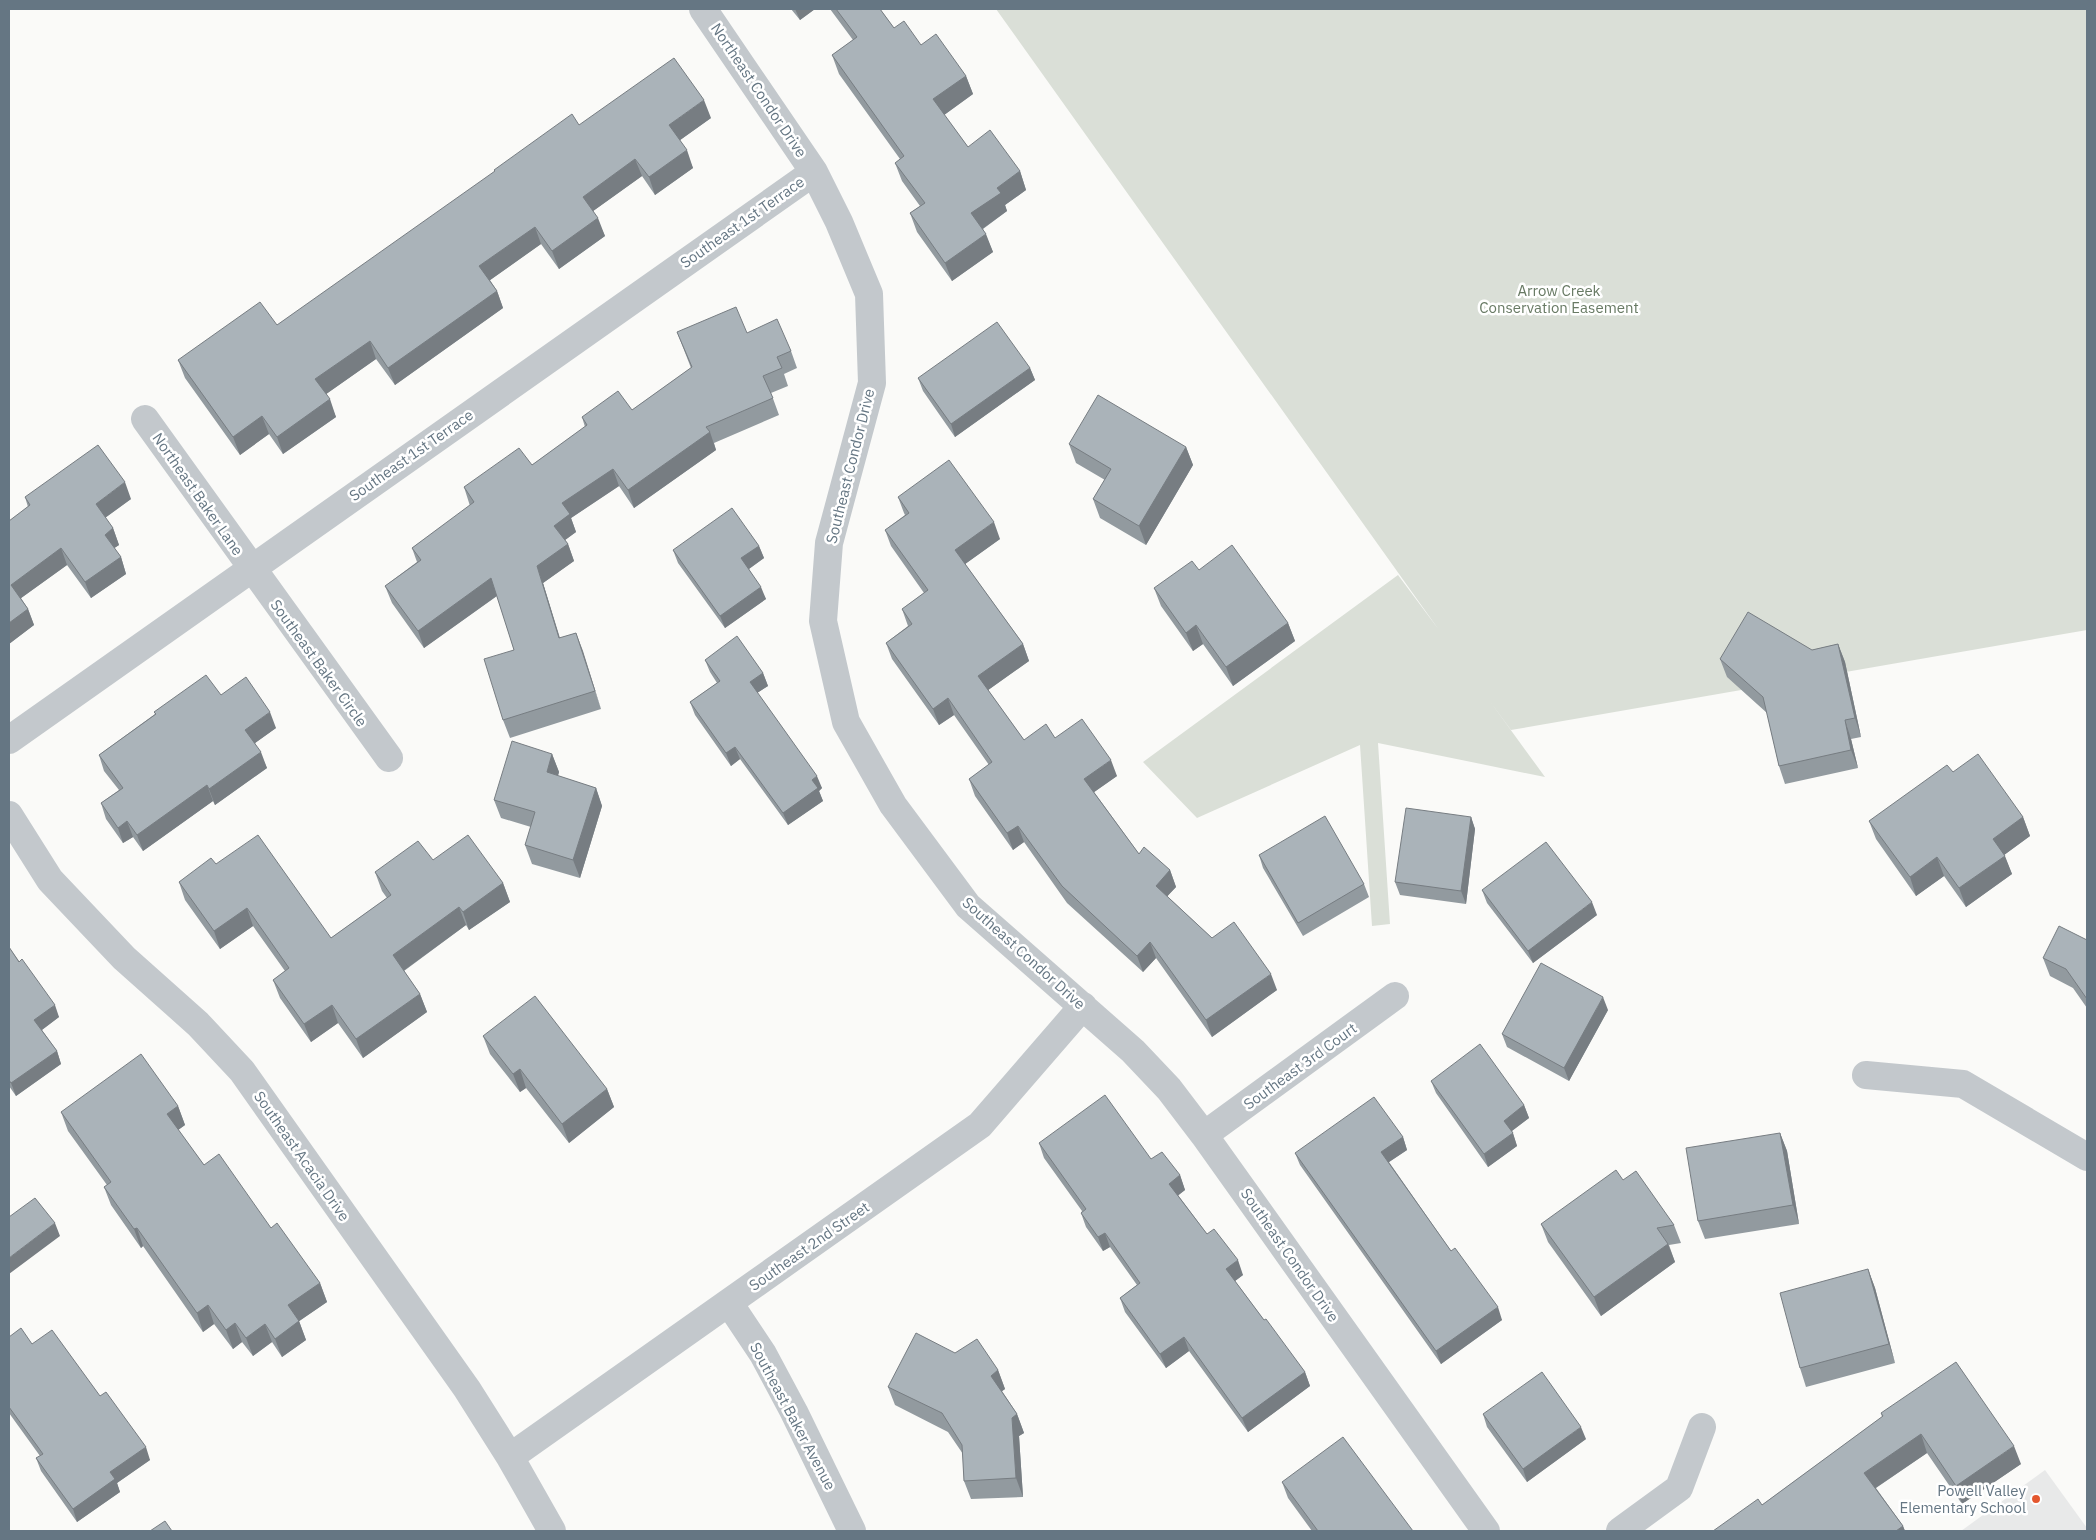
<svg xmlns="http://www.w3.org/2000/svg" width="2096" height="1540" font-family="'IBM Plex Sans',sans-serif">
  <style>
    .built { fill: #e8e9e9 }
    .green { fill: #dadfd7 }
    .lines { fill: none; stroke-linecap: round; stroke-linejoin: round }
    .minor { stroke: #c3c8cc; stroke-width: 28 }
    .wall { fill: #929a9f }
    .shaded-wall { fill: #777d82 }
    .building { fill: #aab3b9; stroke: #777d82 }
    .poi-dot { fill: #e4572e; stroke: #fff; stroke-width: 2 }
    .labels { text-anchor: middle; dominant-baseline: central; stroke-width: 5; stroke-linejoin: round; paint-order: stroke }
    .street-label { font-size: 15px; fill: #657683; stroke: #fff }
    .park-label { font-size: 15px; fill: #687a64; stroke: #fff }
    .poi-label { font-size: 15px; fill: #657683; stroke: #fff; text-anchor: end }
  </style>
  <rect width="100%" height="100%" fill="#fafaf8"/>
  <!-- built -->
  <path class="built" d="M 2045,1470 L 2087,1528 L 2087,1531 L 1961,1531 Z"/>
  <!-- green -->
  <path class="green" d="M 996,9 L 2087,9 L 2087,630 L 1511,730 L 1489,700 L 1545,777 L 1378,743 L 1390,924 L 1372,926 L 1360,745 L 1197,818 L 1143,762 L 1398,575 L 1439,630 Z"/>
  <g class="lines">
    <!-- minor -->
    <path class="minor" d="M 703,9 L 814,172 L 839,222 L 869,294 L 872,383 L 829,543 L 823,621 L 846,722 L 893,805 L 968,906 L 1133,1051 L 1169,1089 L 1204,1135 L 1486,1531
      M 145,419 L 389,758
      M 9,740 L 814,172
      M 9,815 L 50,880 L 124,958 L 198,1024 L 242,1071 L 467,1389 L 510,1457 L 552,1531
      M 1866,1075 L 1963,1084 L 2087,1157
      M 1204,1135 L 1395,996
      M 729,1303 L 763,1354 L 794,1412 L 852,1531
      M 510,1457 L 980,1125 L 1083,1006
      M 1620,1531 L 1679,1488 L 1702,1427"/>
  </g>
  <!-- wall -->
  <path class="wall" d="M 791,9 L 815,9 L 800,20 Z
    M 830,9 L 880,9 L 894,28 L 921,45 L 966,76 L 973,94 L 944,115 L 968,147 L 1020,171 L 1026,190 L 1005,205 L 1007,211 L 983,229 L 993,252 L 952,281 L 917,232 L 910,213 L 920,206 L 902,181 L 895,163 L 900,159 L 839,74 L 832,55 L 853,40 Z
    M 711,118 L 680,140 L 693,168 L 655,195 L 642,176 L 593,211 L 605,236 L 559,269 L 541,244 L 490,280 L 497,291 L 503,308 L 395,385 L 376,359 L 326,394 L 336,417 L 283,454 L 269,434 L 240,455 L 185,378 L 178,360 L 277,325 L 579,125 Z
    M 677,332 L 747,333 L 791,351 L 797,368 L 784,374 L 788,386 L 771,393 L 779,415 L 714,443 L 716,450 L 634,508 L 619,486 L 571,518 L 576,532 L 565,540 L 568,544 L 574,561 L 543,583 L 560,638 L 576,633 L 601,709 L 510,738 L 503,720 L 514,650 L 497,596 L 424,648 L 392,603 L 385,586 L 417,562 L 412,548 L 470,506 L 464,487 L 532,465 L 585,427 L 582,417 L 632,410 L 691,368 Z
    M 1030,368 L 1035,380 L 955,437 L 923,391 L 918,378 Z
    M 1069,444 L 1186,447 L 1193,465 L 1146,545 L 1100,518 L 1093,499 L 1105,480 L 1076,463 Z
    M 25,497 L 131,499 L 105,518 L 113,528 L 119,545 L 114,548 L 121,557 L 126,574 L 91,598 L 67,565 L 21,598 L 28,609 L 34,625 L 9,644 L 9,521 L 28,507 Z
    M 898,497 L 1000,539 L 965,564 L 1023,644 L 1029,661 L 988,690 L 1024,740 L 1055,738 L 1117,776 L 1094,792 L 1139,854 L 1170,870 L 1176,887 L 1167,896 L 1212,938 L 1277,990 L 1212,1037 L 1156,958 L 1143,972 L 1067,903 L 1024,842 L 1013,850 L 975,796 L 969,779 L 989,765 L 954,715 L 939,725 L 892,659 L 886,643 L 908,626 L 902,609 L 924,593 L 891,546 L 885,530 L 905,515 L 904,513 Z
    M 759,546 L 764,558 L 749,569 L 766,599 L 725,628 L 678,563 L 673,550 Z
    M 1154,588 L 1288,623 L 1295,641 L 1233,686 L 1203,644 L 1193,651 L 1161,606 Z
    M 1838,644 L 1845,662 L 1861,737 L 1851,739 L 1858,768 L 1785,784 L 1779,766 L 1767,713 L 1727,677 L 1720,659 L 1812,650 Z
    M 705,660 L 763,673 L 768,686 L 757,693 L 822,788 L 819,791 L 823,801 L 788,825 L 740,759 L 731,766 L 695,715 L 690,702 L 717,683 L 710,672 Z
    M 221,695 L 276,728 L 255,743 L 267,768 L 215,805 L 213,801 L 143,851 L 133,837 L 123,843 L 106,819 L 101,803 L 119,790 L 104,771 L 99,755 L 155,714 L 154,712 Z
    M 552,754 L 559,772 L 558,776 L 596,788 L 602,806 L 580,878 L 532,864 L 525,845 L 531,827 L 501,818 L 494,800 Z
    M 1953,772 L 2023,817 L 2030,836 L 2004,855 L 2012,874 L 1966,907 L 1944,876 L 1916,896 L 1876,839 L 1869,821 Z
    M 1471,817 L 1475,829 L 1466,904 L 1400,895 L 1395,882 Z
    M 1259,855 L 1364,884 L 1369,897 L 1303,936 L 1263,868 Z
    M 433,860 L 503,883 L 510,902 L 469,930 L 466,925 L 404,971 L 420,994 L 427,1012 L 363,1058 L 338,1023 L 311,1042 L 280,998 L 273,980 L 285,971 L 253,926 L 220,949 L 185,900 L 179,882 L 216,864 L 331,938 L 387,898 L 382,891 L 375,872 Z
    M 1482,890 L 1597,915 L 1533,963 L 1487,903 Z
    M 2087,940 L 2087,1008 L 2073,988 L 2050,976 L 2043,958 Z
    M 9,947 L 59,1017 L 42,1030 L 57,1051 L 61,1064 L 16,1096 L 9,1086 Z
    M 1608,1010 L 1569,1081 L 1507,1047 L 1502,1034 Z
    M 483,1036 L 607,1089 L 614,1107 L 569,1143 L 526,1088 L 520,1092 L 490,1054 Z
    M 1431,1081 L 1524,1105 L 1529,1118 L 1512,1131 L 1517,1146 L 1488,1167 L 1436,1093 Z
    M 178,1106 L 185,1125 L 178,1130 L 204,1165 L 271,1228 L 320,1283 L 327,1302 L 299,1321 L 306,1340 L 282,1357 L 272,1342 L 253,1356 L 242,1342 L 233,1349 L 214,1324 L 203,1332 L 143,1246 L 141,1248 L 111,1205 L 104,1187 L 107,1185 L 68,1131 L 61,1112 Z
    M 1780,1133 L 1787,1151 L 1799,1224 L 1705,1239 L 1698,1221 Z
    M 1403,1137 L 1407,1150 L 1389,1162 L 1451,1251 L 1502,1320 L 1441,1364 L 1300,1165 L 1295,1153 Z
    M 1039,1143 L 1151,1159 L 1180,1175 L 1185,1190 L 1178,1195 L 1207,1234 L 1243,1275 L 1235,1281 L 1264,1320 L 1305,1372 L 1310,1386 L 1248,1432 L 1189,1351 L 1166,1368 L 1125,1312 L 1120,1298 L 1137,1285 L 1110,1247 L 1103,1251 L 1086,1227 L 1081,1213 L 1082,1211 L 1044,1158 Z
    M 1623,1180 L 1674,1225 L 1681,1243 L 1669,1245 L 1675,1262 L 1601,1316 L 1548,1242 L 1541,1224 Z
    M 1868,1269 L 1875,1288 L 1895,1363 L 1806,1387 L 1800,1368 Z
    M 9,1337 L 32,1344 L 100,1396 L 150,1460 L 117,1483 L 120,1492 L 77,1522 L 41,1471 L 36,1458 L 40,1456 L 9,1413 Z
    M 955,1353 L 998,1370 L 1005,1389 L 1002,1391 L 1017,1414 L 1024,1433 L 1019,1436 L 1023,1497 L 971,1499 L 964,1481 L 963,1454 L 948,1432 L 895,1405 L 888,1387 Z
    M 1881,1413 L 2021,1464 L 1962,1504 L 1927,1453 L 1876,1488 L 1903,1526 L 1905,1531 L 1713,1531 L 1762,1505 L 1882,1417 Z
    M 1483,1414 L 1586,1439 L 1527,1482 L 1487,1427 Z
    M 1282,1482 L 1413,1531 L 1312,1531 L 1288,1498 Z"/>
  <!-- shaded-wall -->
  <path class="shaded-wall" d="M 795,9 L 815,9 L 800,20 Z
    M 966,76 L 973,94 L 940,118 L 933,99 Z
    M 704,100 L 711,118 L 676,143 L 669,125 Z
    M 687,150 L 693,168 L 655,195 L 649,177 Z
    M 635,159 L 642,176 L 589,214 L 583,197 Z
    M 1020,171 L 1026,190 L 1005,205 L 1007,211 L 978,232 L 971,213 L 997,188 Z
    M 598,218 L 605,236 L 559,269 L 552,251 Z
    M 535,227 L 541,244 L 486,283 L 479,266 Z
    M 986,234 L 993,252 L 952,281 L 945,263 Z
    M 497,291 L 503,308 L 395,385 L 388,368 Z
    M 370,341 L 376,359 L 322,397 L 315,379 Z
    M 1030,368 L 1035,380 L 955,437 L 951,424 Z
    M 330,399 L 336,417 L 283,454 L 277,437 Z
    M 262,416 L 269,434 L 240,455 L 233,437 Z
    M 710,432 L 716,450 L 634,508 L 628,490 Z
    M 1186,447 L 1193,465 L 1146,545 L 1139,526 Z
    M 613,469 L 619,486 L 571,518 L 576,532 L 561,543 L 554,526 L 562,503 Z
    M 125,482 L 131,499 L 102,520 L 96,504 Z
    M 994,522 L 1000,539 L 961,567 L 955,550 Z
    M 113,528 L 119,545 L 110,551 L 105,535 Z
    M 568,544 L 574,561 L 543,583 L 565,656 L 559,638 L 537,566 Z
    M 759,546 L 764,558 L 746,571 L 741,558 Z
    M 61,548 L 67,565 L 17,601 L 11,585 Z
    M 121,557 L 126,574 L 91,598 L 85,582 Z
    M 491,578 L 498,595 L 424,648 L 418,631 Z
    M 761,587 L 766,599 L 725,628 L 720,616 Z
    M 28,609 L 34,625 L 9,644 L 9,623 Z
    M 1288,623 L 1295,641 L 1233,686 L 1226,667 Z
    M 1196,625 L 1203,644 L 1193,651 L 1186,633 Z
    M 576,633 L 583,651 L 601,709 L 595,691 Z
    M 1023,644 L 1029,661 L 984,693 L 978,676 Z
    M 1838,644 L 1845,662 L 1861,737 L 1855,718 Z
    M 763,673 L 768,686 L 754,695 L 750,682 Z
    M 948,698 L 954,715 L 939,725 L 933,709 Z
    M 270,712 L 276,728 L 251,746 L 245,730 Z
    M 1845,720 L 1851,739 L 1858,768 L 1851,750 Z
    M 735,747 L 740,759 L 731,766 L 726,753 Z
    M 261,752 L 267,768 L 215,805 L 209,789 Z
    M 552,754 L 559,772 L 553,790 L 547,772 Z
    M 1111,760 L 1117,776 L 1090,795 L 1084,779 Z
    M 817,776 L 822,788 L 819,791 L 823,801 L 788,825 L 783,813 L 812,780 Z
    M 207,785 L 213,801 L 143,851 L 137,835 Z
    M 596,788 L 602,806 L 580,878 L 573,860 Z
    M 1471,817 L 1475,829 L 1466,904 L 1461,891 Z
    M 2023,817 L 2030,836 L 2000,858 L 1993,839 Z
    M 127,821 L 133,837 L 123,843 L 118,828 Z
    M 1018,826 L 1024,842 L 1013,850 L 1007,833 Z
    M 2005,856 L 2012,874 L 1966,907 L 1959,888 Z
    M 1937,857 L 1944,876 L 1916,896 L 1910,877 Z
    M 1170,870 L 1176,887 L 1162,902 L 1156,886 Z
    M 503,883 L 510,902 L 469,930 L 463,912 Z
    M 1592,902 L 1597,915 L 1533,963 L 1528,951 Z
    M 459,907 L 466,925 L 399,974 L 393,955 Z
    M 247,908 L 253,926 L 220,949 L 214,931 Z
    M 1150,942 L 1156,958 L 1143,972 L 1137,956 Z
    M 1271,974 L 1277,990 L 1212,1037 L 1206,1020 Z
    M 420,994 L 427,1012 L 363,1058 L 356,1039 Z
    M 1603,997 L 1608,1010 L 1569,1081 L 1564,1068 Z
    M 55,1005 L 59,1017 L 39,1032 L 34,1020 Z
    M 332,1005 L 338,1023 L 311,1042 L 304,1024 Z
    M 57,1051 L 61,1064 L 16,1096 L 11,1083 Z
    M 520,1069 L 526,1088 L 520,1092 L 513,1074 Z
    M 607,1089 L 614,1107 L 569,1143 L 562,1124 Z
    M 1524,1105 L 1529,1118 L 1509,1133 L 1504,1121 Z
    M 178,1106 L 185,1125 L 174,1133 L 167,1114 Z
    M 1513,1133 L 1517,1146 L 1488,1167 L 1484,1154 Z
    M 1780,1133 L 1787,1151 L 1799,1224 L 1793,1205 Z
    M 1403,1137 L 1407,1150 L 1386,1164 L 1381,1152 Z
    M 1180,1175 L 1185,1190 L 1175,1198 L 1169,1184 Z
    M 55,1223 L 60,1236 L 9,1274 L 9,1258 Z
    M 137,1228 L 143,1246 L 141,1248 L 134,1229 Z
    M 1105,1233 L 1110,1247 L 1103,1251 L 1098,1237 Z
    M 1668,1244 L 1675,1262 L 1601,1316 L 1594,1297 Z
    M 1238,1260 L 1243,1275 L 1231,1284 L 1226,1269 Z
    M 1868,1269 L 1875,1288 L 1895,1363 L 1889,1344 Z
    M 320,1283 L 327,1302 L 295,1324 L 288,1305 Z
    M 208,1305 L 214,1324 L 203,1332 L 197,1313 Z
    M 1498,1307 L 1502,1320 L 1441,1364 L 1436,1351 Z
    M 299,1321 L 306,1340 L 282,1357 L 275,1339 Z
    M 235,1323 L 242,1342 L 233,1349 L 226,1330 Z
    M 265,1324 L 272,1342 L 253,1356 L 246,1338 Z
    M 1184,1337 L 1189,1351 L 1166,1368 L 1160,1354 Z
    M 998,1370 L 1005,1389 L 998,1394 L 991,1376 Z
    M 1305,1372 L 1310,1386 L 1248,1432 L 1242,1418 Z
    M 1017,1414 L 1024,1433 L 1019,1436 L 1023,1497 L 1016,1478 L 1012,1418 Z
    M 1581,1427 L 1586,1439 L 1527,1482 L 1523,1469 Z
    M 1921,1434 L 1927,1453 L 1871,1491 L 1864,1473 Z
    M 2014,1446 L 2021,1464 L 1962,1504 L 1956,1486 Z
    M 146,1447 L 150,1460 L 117,1483 L 120,1492 L 77,1522 L 73,1509 L 110,1472 Z
    M 1903,1526 L 1905,1531 L 1896,1531 Z"/>
  <!-- building -->
  <path class="building" d="M 836,9 L 880,9 L 894,28 L 904,21 L 921,45 L 936,34 L 966,76 L 933,99 L 968,147 L 990,130 L 1020,171 L 997,188 L 1001,193 L 971,213 L 986,234 L 945,263 L 910,213 L 925,203 L 895,163 L 904,156 L 832,55 L 857,37 Z
    M 674,58 L 704,100 L 669,125 L 687,150 L 649,177 L 635,159 L 583,197 L 598,218 L 552,251 L 535,227 L 479,266 L 497,291 L 388,368 L 370,341 L 315,379 L 330,399 L 277,437 L 262,416 L 233,437 L 178,360 L 260,302 L 277,325 L 495,171 L 494,170 L 572,114 L 579,125 Z
    M 736,307 L 747,333 L 777,319 L 791,351 L 777,357 L 782,368 L 763,376 L 773,398 L 706,427 L 710,432 L 628,490 L 613,469 L 562,503 L 570,514 L 554,526 L 568,544 L 537,566 L 559,638 L 576,633 L 595,691 L 503,720 L 484,659 L 514,650 L 491,578 L 418,631 L 385,586 L 421,560 L 412,548 L 474,502 L 464,487 L 519,448 L 532,465 L 587,425 L 582,417 L 618,391 L 632,410 L 692,367 L 677,332 Z
    M 997,322 L 1030,368 L 951,424 L 918,378 Z
    M 1098,395 L 1186,447 L 1139,526 L 1093,499 L 1111,469 L 1069,444 Z
    M 98,445 L 125,482 L 96,504 L 113,528 L 105,535 L 121,557 L 85,582 L 61,548 L 11,585 L 28,609 L 9,623 L 9,521 L 30,505 L 25,497 Z
    M 949,460 L 994,522 L 955,550 L 1023,644 L 978,676 L 1024,740 L 1046,724 L 1055,738 L 1082,719 L 1111,760 L 1084,779 L 1139,854 L 1144,847 L 1170,870 L 1156,886 L 1212,938 L 1234,922 L 1271,974 L 1206,1020 L 1150,942 L 1137,956 L 1062,886 L 1018,826 L 1007,833 L 969,779 L 992,762 L 948,698 L 933,709 L 886,643 L 912,624 L 902,609 L 928,590 L 885,530 L 909,513 L 898,497 Z
    M 732,508 L 759,546 L 741,558 L 761,587 L 720,616 L 673,550 Z
    M 1232,545 L 1288,623 L 1226,667 L 1196,625 L 1186,633 L 1154,588 L 1192,561 L 1199,570 Z
    M 1748,612 L 1812,650 L 1838,644 L 1855,718 L 1845,720 L 1851,750 L 1779,766 L 1763,697 L 1720,659 Z
    M 737,636 L 763,673 L 750,682 L 817,776 L 812,780 L 818,788 L 783,813 L 735,747 L 726,753 L 690,702 L 720,681 L 705,660 Z
    M 206,675 L 221,695 L 246,677 L 270,712 L 245,730 L 261,752 L 209,789 L 207,785 L 137,835 L 127,821 L 118,828 L 101,803 L 123,788 L 99,755 L 156,714 L 154,712 Z
    M 512,741 L 552,754 L 547,772 L 596,788 L 573,860 L 525,845 L 535,812 L 494,800 Z
    M 1978,754 L 2023,817 L 1993,839 L 2005,856 L 1959,888 L 1937,857 L 1910,877 L 1869,821 L 1947,765 L 1953,772 Z
    M 1406,808 L 1471,817 L 1461,891 L 1395,882 Z
    M 1325,816 L 1364,884 L 1298,923 L 1259,855 Z
    M 258,835 L 331,938 L 391,895 L 375,872 L 418,841 L 433,860 L 468,835 L 503,883 L 463,912 L 459,907 L 393,955 L 420,994 L 356,1039 L 332,1005 L 304,1024 L 273,980 L 289,968 L 247,908 L 214,931 L 179,882 L 211,858 L 216,864 Z
    M 1546,842 L 1592,902 L 1528,951 L 1482,890 Z
    M 2059,926 L 2087,940 L 2087,999 L 2066,969 L 2043,958 Z
    M 9,947 L 19,962 L 22,959 L 55,1005 L 34,1020 L 57,1051 L 11,1083 L 9,1080 Z
    M 1541,963 L 1603,997 L 1564,1068 L 1502,1034 Z
    M 535,996 L 607,1089 L 562,1124 L 520,1069 L 513,1074 L 483,1036 Z
    M 1480,1044 L 1524,1105 L 1504,1121 L 1513,1133 L 1484,1154 L 1431,1081 Z
    M 141,1054 L 178,1106 L 167,1114 L 204,1165 L 219,1154 L 271,1228 L 277,1223 L 320,1283 L 288,1305 L 299,1321 L 275,1339 L 265,1324 L 246,1338 L 235,1323 L 226,1330 L 208,1305 L 197,1313 L 137,1228 L 134,1229 L 104,1187 L 111,1182 L 61,1112 Z
    M 1105,1095 L 1151,1159 L 1162,1152 L 1180,1175 L 1169,1184 L 1207,1234 L 1214,1229 L 1238,1260 L 1226,1269 L 1264,1320 L 1266,1319 L 1305,1372 L 1242,1418 L 1184,1337 L 1160,1354 L 1120,1298 L 1140,1283 L 1105,1233 L 1098,1237 L 1081,1213 L 1086,1209 L 1039,1143 Z
    M 1374,1097 L 1403,1137 L 1381,1152 L 1451,1251 L 1455,1248 L 1498,1307 L 1436,1351 L 1295,1153 Z
    M 1780,1133 L 1793,1205 L 1698,1221 L 1686,1148 Z
    M 1616,1170 L 1623,1180 L 1636,1171 L 1674,1225 L 1657,1228 L 1668,1244 L 1594,1297 L 1541,1224 Z
    M 35,1198 L 55,1223 L 9,1258 L 9,1217 Z
    M 1868,1269 L 1889,1344 L 1800,1368 L 1780,1293 Z
    M 21,1328 L 32,1344 L 52,1330 L 100,1396 L 106,1392 L 146,1447 L 110,1472 L 115,1479 L 73,1509 L 36,1458 L 43,1454 L 9,1407 L 9,1337 Z
    M 916,1333 L 955,1353 L 977,1339 L 998,1370 L 991,1376 L 1017,1414 L 1012,1418 L 1016,1478 L 964,1481 L 962,1445 L 942,1413 L 888,1387 Z
    M 1956,1362 L 2014,1446 L 1956,1486 L 1921,1434 L 1864,1473 L 1903,1526 L 1896,1531 L 1713,1531 L 1758,1499 L 1762,1505 L 1883,1416 L 1881,1413 Z
    M 1542,1372 L 1581,1427 L 1523,1469 L 1483,1414 Z
    M 1343,1437 L 1413,1531 L 1318,1531 L 1282,1482 Z
    M 165,1521 L 172,1531 L 150,1531 Z"/>
  <!-- markers -->
  <circle class="poi-dot" cx="2036" cy="1499" r="5"/>
  <g class="labels">
    <!-- street labels -->
    <g class="street-label">
      <text transform="translate(759 90) rotate(56)">Northeast Condor Drive</text>
      <text transform="translate(742 222) rotate(-35)">Southeast 1st Terrace</text>
      <text transform="translate(411 455) rotate(-35)">Southeast 1st Terrace</text>
      <text transform="translate(850 466) rotate(-76)">Southeast Condor Drive</text>
      <text transform="translate(198 494) rotate(55)">Northeast Baker Lane</text>
      <text transform="translate(319 663) rotate(54)">Southeast Baker Circle</text>
      <text transform="translate(1024 953) rotate(42)">Southeast Condor Drive</text>
      <text transform="translate(1300 1066) rotate(-36)">Southeast 3rd Court</text>
      <text transform="translate(302 1156) rotate(55)">Southeast Acacia Drive</text>
      <text transform="translate(809 1246) rotate(-35)">Southeast 2nd Street</text>
      <text transform="translate(1290 1255) rotate(55)">Southeast Condor Drive</text>
      <text transform="translate(793 1416) rotate(62)">Southeast Baker Avenue</text>
    </g>
    <!-- park labels -->
    <g class="park-label">
      <text x="1559" y="290">Arrow Creek<tspan x="1559" dy="17">Conservation Easement</tspan></text>
    </g>
    <!-- poi labels -->
    <g class="poi-label">
      <text x="2026" y="1490">Powell Valley<tspan x="2026" dy="17">Elementary School</tspan></text>
    </g>
  </g>
  <!-- border -->
  <rect width="2096" height="1540" fill="none" stroke="#657683" stroke-width="20"/>
</svg>
